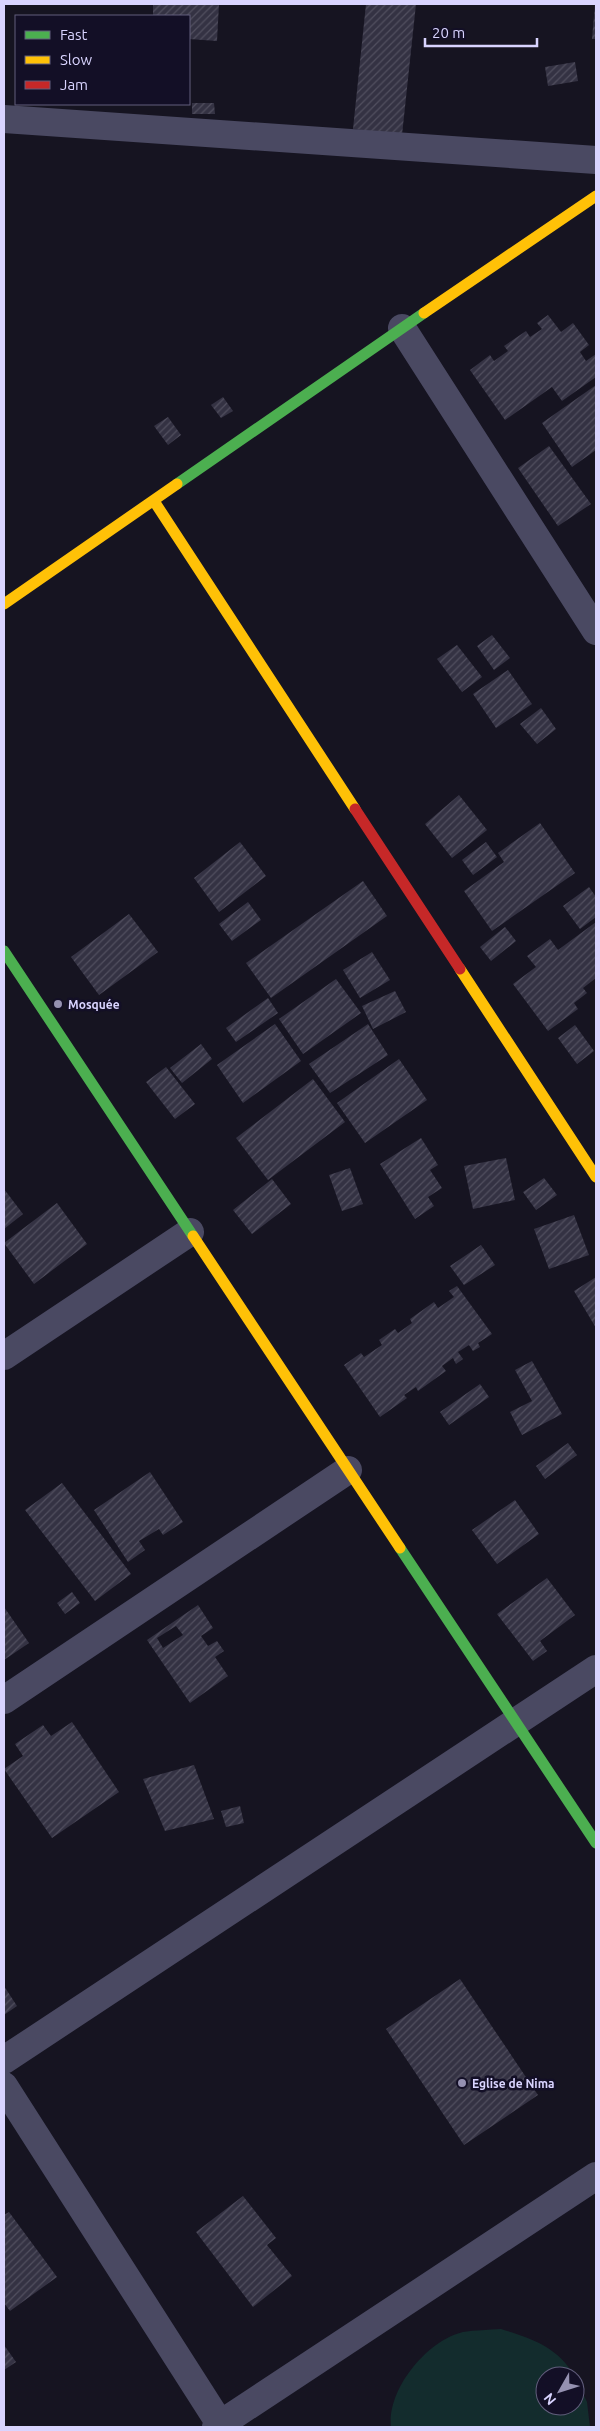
<svg xmlns="http://www.w3.org/2000/svg" width="600" height="2431" font-family="Ubuntu,sans-serif">
  <style>
    .pitch { fill: #132c2d }
    .building { fill: url(#building-hatch); fill-rule: evenodd }
    .lines { fill: none; stroke-linecap: round; stroke-linejoin: round }
    .street { stroke: #4a4962; stroke-width: 28 }
    .fast { stroke: #4caf50; stroke-width: 11 }
    .slow { stroke: #ffc107; stroke-width: 11 }
    .jam { stroke: #c62828; stroke-width: 11 }
    .poi-dot { fill: #9591b1; stroke: #130f26; stroke-width: 2 }
    .labels { text-anchor: middle; dominant-baseline: central; stroke-width: 5; stroke-linejoin: round; paint-order: stroke }
    .poi-label { font-size: 12px; font-weight: bold; fill: #d9d4ff; stroke: #130f26; text-anchor: start }
  </style>
  <defs>
    <pattern id="building-hatch" width="6" height="6" patternUnits="userSpaceOnUse" patternTransform="scale(1.25)"><rect width="6" height="6" fill="#343243"/><path d="M-1 1l2-2M0 6l6-6M5 7l2-2" fill="none" stroke="#514f5f"/></pattern>
  </defs>
  <rect width="100%" height="100%" fill="#161421"/>
  <!-- pitch -->
  <path class="pitch" d="M 501,2329 C 530,2338 559,2347 574,2376 L 545,2376 L 545,2406 L 575,2406 L 575,2378 L 587,2402 L 590,2427 L 391,2427 C 387,2390 426,2341 463,2332 C 475,2330 489,2330 501,2329 Z"/>
  <!-- building -->
  <path class="building" d="M 153,4 L 219,4 L 217,41 L 189,39 L 189,16 L 153,16 Z
    M 366,4 L 416,4 L 402,135 L 353,129 Z
    M 595,4 L 596,4 L 596,39 L 592,39 Z
    M 575,62 L 578,81 L 548,86 L 545,67 Z
    M 192,103 L 214,103 L 215,114 L 192,114 Z
    M 548,315 L 561,332 L 573,323 L 589,345 L 580,352 L 586,361 L 596,354 L 596,377 L 562,401 L 552,387 L 505,420 L 470,370 L 490,355 L 494,361 L 508,351 L 504,346 L 526,331 L 530,337 L 542,329 L 537,323 Z
    M 596,385 L 596,450 L 572,467 L 542,423 Z
    M 223,397 L 233,411 L 221,418 L 211,405 Z
    M 168,417 L 181,435 L 168,445 L 154,426 Z
    M 549,446 L 591,504 L 558,526 L 518,468 Z
    M 492,635 L 510,658 L 494,670 L 477,646 Z
    M 457,645 L 482,677 L 462,692 L 437,659 Z
    M 508,670 L 532,704 L 496,728 L 473,694 Z
    M 541,708 L 556,729 L 537,744 L 520,724 Z
    M 459,795 L 487,830 L 452,858 L 425,824 Z
    M 540,823 L 575,873 L 492,931 L 464,891 L 504,862 L 498,853 Z
    M 240,842 L 266,876 L 219,912 L 194,878 Z
    M 486,842 L 497,857 L 473,875 L 462,860 Z
    M 363,881 L 387,916 L 271,998 L 246,963 Z
    M 589,887 L 596,897 L 596,917 L 580,929 L 563,906 Z
    M 248,902 L 261,920 L 232,941 L 219,924 Z
    M 129,914 L 158,952 L 99,995 L 71,957 Z
    M 596,922 L 596,978 L 583,988 L 587,993 L 574,1003 L 578,1009 L 548,1031 L 513,984 L 536,967 L 527,956 L 550,939 L 558,950 Z
    M 505,927 L 516,941 L 491,961 L 480,947 Z
    M 372,952 L 390,980 L 360,998 L 343,970 Z
    M 336,979 L 361,1013 L 303,1054 L 279,1019 Z
    M 395,991 L 406,1012 L 373,1029 L 362,1006 Z
    M 268,998 L 278,1013 L 236,1042 L 226,1028 Z
    M 275,1024 L 301,1061 L 243,1103 L 217,1065 Z
    M 368,1024 L 388,1055 L 330,1093 L 309,1064 Z
    M 575,1025 L 594,1051 L 577,1064 L 558,1038 Z
    M 201,1044 L 212,1059 L 182,1083 L 170,1068 Z
    M 399,1059 L 427,1100 L 365,1143 L 337,1103 Z
    M 166,1067 L 195,1104 L 175,1119 L 146,1082 Z
    M 313,1079 L 345,1122 L 268,1180 L 236,1138 Z
    M 421,1138 L 438,1165 L 430,1170 L 442,1188 L 428,1197 L 434,1206 L 415,1219 L 380,1164 Z
    M 506,1158 L 515,1200 L 473,1209 L 464,1166 Z
    M 350,1168 L 363,1204 L 342,1211 L 329,1175 Z
    M 544,1178 L 557,1195 L 536,1210 L 523,1192 Z
    M 272,1179 L 291,1204 L 252,1234 L 233,1210 Z
    M 4,1189 L 23,1214 L 4,1229 Z
    M 57,1203 L 87,1244 L 34,1284 L 4,1243 Z
    M 574,1215 L 589,1255 L 549,1269 L 534,1229 Z
    M 481,1245 L 495,1265 L 464,1285 L 450,1266 Z
    M 596,1277 L 596,1328 L 574,1291 Z
    M 457,1286 L 492,1334 L 478,1343 L 480,1347 L 473,1351 L 469,1345 L 458,1352 L 463,1359 L 456,1364 L 453,1358 L 442,1366 L 446,1371 L 418,1391 L 416,1387 L 404,1395 L 407,1398 L 380,1417 L 344,1365 L 361,1353 L 364,1357 L 382,1345 L 379,1340 L 395,1329 L 398,1333 L 412,1323 L 410,1319 L 434,1302 L 438,1308 L 454,1297 L 449,1291 Z
    M 532,1361 L 562,1414 L 522,1435 L 510,1412 L 532,1401 L 515,1370 Z
    M 480,1384 L 489,1397 L 449,1425 L 440,1412 Z
    M 568,1443 L 577,1455 L 545,1479 L 536,1466 Z
    M 150,1472 L 183,1522 L 163,1535 L 159,1529 L 139,1541 L 145,1550 L 128,1562 L 94,1510 Z
    M 62,1483 L 131,1574 L 95,1601 L 25,1510 Z
    M 515,1500 L 539,1534 L 497,1564 L 472,1530 Z
    M 547,1578 L 575,1615 L 540,1641 L 547,1651 L 533,1661 L 497,1614 Z
    M 72,1592 L 80,1603 L 65,1614 L 57,1603 Z
    M 198,1605 L 213,1628 L 201,1636 L 208,1646 L 217,1641 L 224,1651 L 215,1657 L 228,1676 L 190,1703 L 147,1640 ZM 176,1626 L 183,1635 L 163,1648 L 157,1638 Z
    M 4,1607 L 29,1643 L 4,1660 Z
    M 72,1722 L 119,1792 L 52,1838 L 4,1769 L 23,1756 L 15,1744 L 43,1725 L 51,1736 Z
    M 194,1765 L 214,1819 L 165,1831 L 143,1779 Z
    M 240,1806 L 244,1823 L 226,1827 L 221,1811 Z
    M 460,1979 L 538,2095 L 464,2145 L 386,2029 Z
    M 4,1986 L 17,2006 L 4,2015 Z
    M 243,2196 L 276,2238 L 267,2245 L 292,2276 L 253,2307 L 196,2232 Z
    M 9,2212 L 57,2277 L 10,2311 L 4,2303 L 4,2215 Z
    M 4,2345 L 16,2362 L 4,2370 Z"/>
  <g class="lines">
    <!-- street -->
    <path class="street" d="M 4,119 L 596,160
      M 402,328 L 596,631
      M 4,1356 L 190,1232
      M 4,1700 L 348,1470
      M 4,2060 L 596,1669
      M 4,2086 L 222,2427
      M 216,2427 L 596,2176"/>
    <!-- fast -->
    <path class="fast" d="M 177,484 L 424,313
      M 4,951 L 193,1236
      M 400,1548 L 596,1843"/>
    <!-- slow -->
    <path class="slow" d="M 424,313 L 596,196
      M 154,501 L 355,809
      M 4,604 L 177,484
      M 460,969 L 596,1177
      M 193,1236 L 400,1548"/>
    <!-- jam -->
    <path class="jam" d="M 355,809 L 460,969"/>
  </g>
  <!-- markers -->
  <g class="poi-dot">
    <circle cx="58" cy="1004" r="5"/>
    <circle cx="462" cy="2083" r="5"/>
  </g>
  <g class="labels">
    <!-- poi labels -->
    <g class="poi-label">
      <text x="68" y="1004">Mosquée</text>
      <text x="472" y="2083">Eglise de Nima</text>
    </g>
  </g>
  <!-- border -->
  <rect width="600" height="2431" fill="none" stroke="#d9d4ff" stroke-width="10"/>
  <!-- legend -->
  <rect x="15" y="15" width="175" height="90" fill="#130f26" stroke="#625e7d"/>
  <rect x="25" y="31" width="25" height="8" fill="#4caf50" stroke="#625e7d"/>
  <text x="60" y="40" font-size="15" fill="#d9d4ff">Fast</text>
  <rect x="25" y="56" width="25" height="8" fill="#ffc107" stroke="#625e7d"/>
  <text x="60" y="65" font-size="15" fill="#d9d4ff">Slow</text>
  <rect x="25" y="81" width="25" height="8" fill="#c62828" stroke="#625e7d"/>
  <text x="60" y="90" font-size="15" fill="#d9d4ff">Jam</text>
  <!-- north arrow -->
  <g transform="translate(560 2391) rotate(231)"><circle r="24" fill="#130f26" stroke="#625e7d"/>
  <path d="M0-4L9 19L0 12L-9 19Z" fill="#9591b1"/>
  <text y="-8" font-size="14" font-weight="bold" text-anchor="middle" fill="#d9d4ff">N</text>
  </g>
  <!-- scale -->
  <path d="M425 38v8h112v-8" fill="none" stroke="#d9d4ff" stroke-width="2.5"/>
  <text x="432" y="38" font-size="15" fill="#d9d4ff" stroke="#130f26" stroke-width="4" paint-order="stroke">20 m</text>
</svg>
